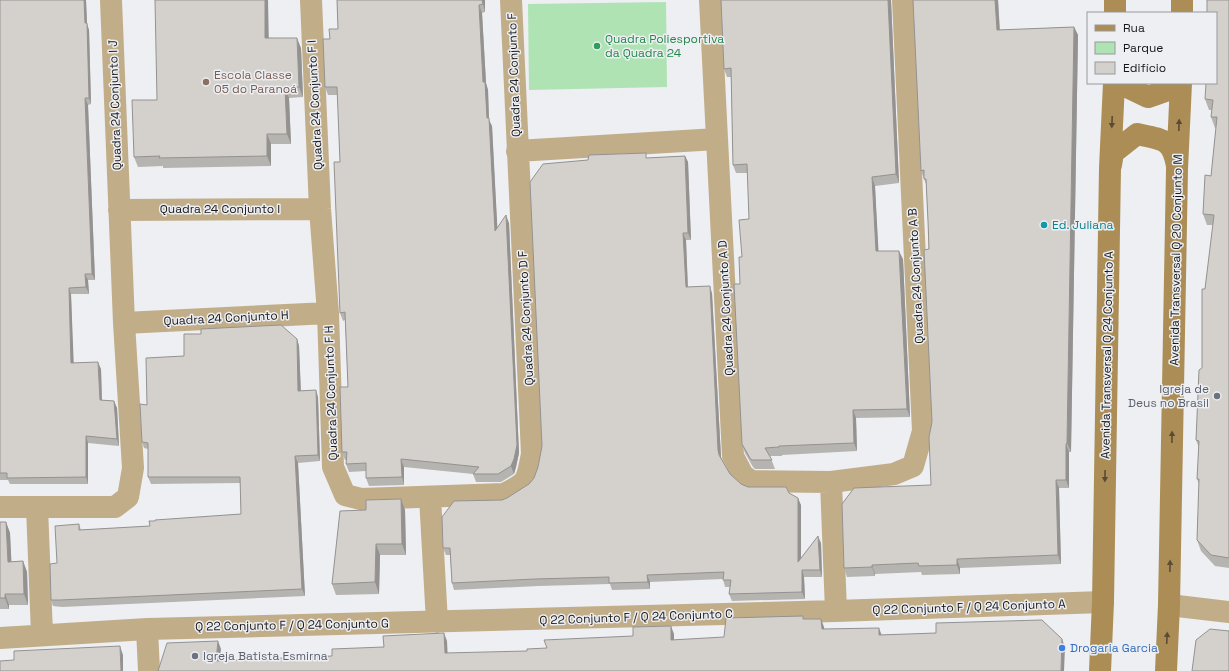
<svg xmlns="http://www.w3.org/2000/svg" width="1229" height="671" font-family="'Space Grotesk',sans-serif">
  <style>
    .park { fill: #afe3b4 }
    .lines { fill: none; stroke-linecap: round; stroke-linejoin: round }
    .street { stroke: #c2ad89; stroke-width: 22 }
    .secondary { stroke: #ab8d55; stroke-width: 22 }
    .wall { fill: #b6b4b0 }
    .shaded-wall { fill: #949290 }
    .building { fill: #d4d1cd; stroke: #949290 }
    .oneway { fill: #5a4c34 }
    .leisure-dot { fill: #2e9e5b; stroke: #edeff3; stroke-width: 1.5 }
    .education-dot { fill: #8d6e63; stroke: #edeff3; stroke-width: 1.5 }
    .culture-dot { fill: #0f9aa8; stroke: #edeff3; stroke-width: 1.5 }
    .worship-dot { fill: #6b7280; stroke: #edeff3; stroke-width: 1.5 }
    .shop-dot { fill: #3f7fe0; stroke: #edeff3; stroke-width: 1.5 }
    .labels { text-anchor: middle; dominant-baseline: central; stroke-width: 3; stroke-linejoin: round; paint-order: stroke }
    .leisure-label { font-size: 12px; fill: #27864d; stroke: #edeff3; text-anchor: start }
    .education-label { font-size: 12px; fill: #785e54; stroke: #edeff3; text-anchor: start }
    .street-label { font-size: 12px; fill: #171719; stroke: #edeff3 }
    .culture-label { font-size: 12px; fill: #0d838f; stroke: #edeff3; text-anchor: start }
    .worship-label { font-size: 12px; fill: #5b616d; stroke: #edeff3; text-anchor: end }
    .shop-label { font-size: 12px; fill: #366cbe; stroke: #edeff3; text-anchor: start }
  </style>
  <rect width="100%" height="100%" fill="#edeff3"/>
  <!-- park -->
  <path class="park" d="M 666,2 L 667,87 L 529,90 L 528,4 Z"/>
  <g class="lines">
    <!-- street -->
    <path class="street" d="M 311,0 L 320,209 L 328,313 L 333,467 L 345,495 L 361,499 L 504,494 C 529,481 526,482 532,454 L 511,0
      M 710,0 L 733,456 L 743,475 L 751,481 L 831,482 L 894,474 L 913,466 L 923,431 L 903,0
      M 517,151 L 717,139
      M 119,210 L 320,209
      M 124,323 L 328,313
      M 831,482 L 836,611
      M 430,497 L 437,622
      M 0,507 L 115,507 L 128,497 L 133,468 L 124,323 L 111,0
      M 37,507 L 42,634
      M 1169,605 L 1229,612
      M 147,629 L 149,671
      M 0,638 L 147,629 L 836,611 L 1103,602"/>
    <!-- secondary -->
    <path class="secondary" d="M 1115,13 L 1115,0
      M 1182,13 L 1182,0
      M 1119,83 L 1148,97 L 1168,90 L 1173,83
      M 1111,165 L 1113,153 L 1137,134 C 1161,140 1172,137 1177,166
      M 1100,671 L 1103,602 L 1110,168 L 1114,83
      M 1166,671 L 1169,605 L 1177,169 L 1181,83"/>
  </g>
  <!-- wall -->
  <path class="wall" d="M 0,0 L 86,0 L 87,24 L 89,30 L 91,104 L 88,105 L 95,280 L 88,280 L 89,294 L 71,294 L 73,363 L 101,369 L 102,400 L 114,401 L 117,408 L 119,446 L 88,443 L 88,484 L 10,484 L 8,480 L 0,480 Z
    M 337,0 L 485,0 L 485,12 L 482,13 L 486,83 L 488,90 L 489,120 L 492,126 L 497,228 L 509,223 L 519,453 L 516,467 L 514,474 L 501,482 L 476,482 L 473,474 L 404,467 L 404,485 L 369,486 L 366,478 L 366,471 L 349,472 L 346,464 L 347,460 L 345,460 L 342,452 L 348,387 L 345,320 L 343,321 L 340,313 L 340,162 L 338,95 L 328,95 L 325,87 L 330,39 L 338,29 Z
    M 721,0 L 891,0 L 899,183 L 875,186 L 878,251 L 903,259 L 910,417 L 856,418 L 857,451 L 782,455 L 782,456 L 770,456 L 775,469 L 755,469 L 753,467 L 745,453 L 742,444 L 740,284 L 742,257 L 749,219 L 748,173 L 736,173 L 733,165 L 731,77 L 727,77 L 724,69 Z
    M 913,0 L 998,0 L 1000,30 L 1074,27 L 1078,35 L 1071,452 L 1069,452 L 1069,488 L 1059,488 L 1061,564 L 960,568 L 960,574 L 922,575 L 921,572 L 875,574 L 875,576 L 847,577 L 844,568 L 931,485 L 932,422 L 928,221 L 926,184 L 921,171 Z
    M 1229,0 L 1229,568 L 1215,566 L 1201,551 L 1197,540 L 1199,484 L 1197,479 L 1199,448 L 1196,440 L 1202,368 L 1205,289 L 1213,225 L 1207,225 L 1203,214 L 1211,176 L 1216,128 L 1215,128 L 1211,117 L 1212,110 L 1209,110 L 1205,99 L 1216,83 Z
    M 269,38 L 301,48 L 303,97 L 289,98 L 291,144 L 271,144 L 271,166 L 163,168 L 163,166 L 138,167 L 134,157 L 157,100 Z
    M 685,156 L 688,162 L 691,240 L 686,240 L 688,287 L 712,293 L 721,457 L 730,474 L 741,484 L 748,487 L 789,493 L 801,505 L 801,559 L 821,543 L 822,577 L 804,577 L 805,599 L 732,601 L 729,594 L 730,587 L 725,587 L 723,579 L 650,582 L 650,589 L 612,590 L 610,584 L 538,586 L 454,590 L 452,583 L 450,555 L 446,555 L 443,548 L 502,500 L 507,498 L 529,484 L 534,478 L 648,158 Z
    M 297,339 L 299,346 L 301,391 L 318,397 L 320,461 L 298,463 L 305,596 L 62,607 L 53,606 L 51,600 L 57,563 L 79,524 L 81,530 L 150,526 L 241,514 L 240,483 L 151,484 L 148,477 L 148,449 L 144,448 L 142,442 L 147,405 L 184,356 Z
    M 401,499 L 405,510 L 406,555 L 380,555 L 379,594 L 336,595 L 332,584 L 366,510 Z
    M 0,522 L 6,522 L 10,533 L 11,562 L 23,561 L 27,572 L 28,605 L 9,605 L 9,609 L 0,609 Z"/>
  <!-- shaded-wall -->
  <path class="shaded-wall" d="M 84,0 L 86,0 L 87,24 L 89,30 L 91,104 L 89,98 Z
    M 265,0 L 268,0 L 269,49 L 265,38 Z
    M 482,0 L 485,0 L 485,12 Z
    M 888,0 L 891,0 L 899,183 L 896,174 Z
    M 995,0 L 998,0 L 1000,38 L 997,30 Z
    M 479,5 L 482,13 L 486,83 L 488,90 L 489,120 L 492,126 L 498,239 L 495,231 L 483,82 Z
    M 1074,27 L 1078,35 L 1071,452 L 1067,443 Z
    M 297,38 L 301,48 L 303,97 L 299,87 Z
    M 285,88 L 289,98 L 291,144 L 287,134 Z
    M 85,98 L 88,105 L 95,280 L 92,274 Z
    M 267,134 L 271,144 L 271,166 L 267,156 Z
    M 685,156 L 688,162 L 691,240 L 688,233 Z
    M 872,177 L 875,186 L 879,260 L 876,251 Z
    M 506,215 L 509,223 L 519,453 L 516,467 L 514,474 L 511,466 Z
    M 683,233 L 686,240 L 688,294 L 686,287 Z
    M 899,251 L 903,259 L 910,417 L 907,409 Z
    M 85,274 L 88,280 L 89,294 L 86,287 Z
    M 710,286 L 712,293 L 721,457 L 722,462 L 718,450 Z
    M 69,288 L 71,294 L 74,370 L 71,363 Z
    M 297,339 L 299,346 L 301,398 L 298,391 Z
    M 98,362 L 101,369 L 102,406 L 100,400 Z
    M 316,390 L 318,397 L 320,461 L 318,455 Z
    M 114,401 L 117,408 L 119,446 L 117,439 Z
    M 853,410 L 856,418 L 857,451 L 854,443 Z
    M 86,436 L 88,443 L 88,484 L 86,477 Z
    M 1066,444 L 1069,452 L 1069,488 L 1066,480 Z
    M 295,456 L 298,463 L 305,596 L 302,589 Z
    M 401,459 L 404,467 L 404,485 L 402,477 Z
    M 1056,480 L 1059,488 L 1061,564 L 1058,555 Z
    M 798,498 L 801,505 L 801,569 L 798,562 Z
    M 401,499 L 405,510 L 406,555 L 402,544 Z
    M 6,522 L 10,533 L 12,573 L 8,562 Z
    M 818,536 L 821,543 L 822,577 L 820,570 Z
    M 376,544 L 380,555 L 379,594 L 375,582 Z
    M 957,559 L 960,568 L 960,574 L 957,565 Z
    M 23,561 L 27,572 L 28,605 L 24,594 Z
    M 872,565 L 875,574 L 875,576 L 872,567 Z
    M 802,570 L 804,577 L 805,599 L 802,592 Z
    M 647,575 L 650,582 L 650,589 L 648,582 Z
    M 5,594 L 9,605 L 9,609 L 5,598 Z
    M 821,619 L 824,627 L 825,637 L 822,629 Z
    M 671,626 L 674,634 L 674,648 L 671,640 Z
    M 879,628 L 882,636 L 879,635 Z
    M 444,633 L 447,641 L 448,661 L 445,653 Z
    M 1062,639 L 1065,647 L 1064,671 L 1061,671 Z
    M 218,641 L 221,649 L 219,669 L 216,661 Z
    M 120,646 L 123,655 L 123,671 L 121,671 Z"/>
  <!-- building -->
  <path class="building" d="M 0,0 L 84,0 L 85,23 L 87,23 L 89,98 L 85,98 L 92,274 L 85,274 L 86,287 L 69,288 L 71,363 L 98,362 L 100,400 L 114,401 L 117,439 L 86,436 L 86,477 L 7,478 L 7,473 L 0,473 Z
    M 155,0 L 265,0 L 265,38 L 297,38 L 299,87 L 285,88 L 287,134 L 267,134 L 267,156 L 159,158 L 160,156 L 134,157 L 132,100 L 157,100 Z
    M 337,0 L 482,0 L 483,4 L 479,5 L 483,82 L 485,82 L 487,118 L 489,118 L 495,231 L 506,215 L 517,445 L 514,459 L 511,466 L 498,474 L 473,474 L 479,467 L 401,459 L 402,477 L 366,478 L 366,463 L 346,464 L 347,452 L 342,452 L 340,387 L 348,387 L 345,312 L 340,313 L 334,162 L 340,162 L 337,87 L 325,87 L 323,39 L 330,39 L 329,29 L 338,29 Z
    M 721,0 L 888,0 L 896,174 L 872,177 L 876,251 L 899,251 L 907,409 L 853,410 L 854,443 L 779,446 L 779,447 L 765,448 L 772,460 L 752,460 L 750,458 L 742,444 L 734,284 L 740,284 L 739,257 L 742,257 L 739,220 L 749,219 L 747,164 L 733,165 L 731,68 L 724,69 Z
    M 913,0 L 995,0 L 997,30 L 1074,27 L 1067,443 L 1066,444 L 1066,480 L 1056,480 L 1058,555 L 957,559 L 957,565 L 919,566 L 918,563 L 872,565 L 872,567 L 844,568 L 842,504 L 854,488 L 931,485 L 929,437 L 932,422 L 924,250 L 929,249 L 928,221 L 926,179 L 924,179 L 924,170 L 921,171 Z
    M 1207,0 L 1229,0 L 1229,558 L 1211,555 L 1197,540 L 1199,479 L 1197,479 L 1199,441 L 1196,440 L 1199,370 L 1202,368 L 1202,289 L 1205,289 L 1214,215 L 1203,214 L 1205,175 L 1211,176 L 1217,117 L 1211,117 L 1213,100 L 1205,99 L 1206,83 L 1216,83 L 1216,13 L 1207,13 Z
    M 646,153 L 646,158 L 685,156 L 688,233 L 683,233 L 686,287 L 710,286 L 718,450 L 719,455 L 730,474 L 741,484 L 748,487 L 786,487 L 789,493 L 798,498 L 798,562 L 818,536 L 820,570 L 802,570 L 802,592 L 729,594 L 731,580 L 723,580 L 724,572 L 647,575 L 648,582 L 609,583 L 609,577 L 535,579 L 452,583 L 450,548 L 443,548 L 442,517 L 454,501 L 502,500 L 507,498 L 529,484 L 534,478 L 538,467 L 542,446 L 530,182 L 543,164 L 588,160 L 589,155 Z
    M 281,325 L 297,339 L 298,391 L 316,390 L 318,455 L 295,456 L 302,589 L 60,600 L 51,600 L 50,564 L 57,563 L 55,526 L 79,524 L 79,530 L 150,526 L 149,521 L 155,521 L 155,520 L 241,514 L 240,477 L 148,477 L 148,443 L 142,442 L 140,404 L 147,405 L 146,358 L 184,356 L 184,334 L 201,334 L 201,329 Z
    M 401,499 L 402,544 L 376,544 L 375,582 L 332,584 L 340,511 L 366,510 L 366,500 Z
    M 0,522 L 6,522 L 8,562 L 23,561 L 24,594 L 5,594 L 5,598 L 0,598 Z
    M 803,616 L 803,619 L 821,619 L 822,629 L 879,628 L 879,635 L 936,633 L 936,623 L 1042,620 L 1062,639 L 1061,671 L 158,671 L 167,643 L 218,641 L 216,661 L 332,656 L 332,649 L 384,647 L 383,636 L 444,633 L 445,653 L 527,651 L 527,649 L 547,648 L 544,640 L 633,636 L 633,627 L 671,626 L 671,640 L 724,637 L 726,618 Z
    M 1210,629 L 1229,631 L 1229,671 L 1192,671 L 1196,640 Z
    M 120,646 L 121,671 L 0,671 L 0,661 L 14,660 L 14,651 Z"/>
  <!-- one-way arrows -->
  <defs><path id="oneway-solid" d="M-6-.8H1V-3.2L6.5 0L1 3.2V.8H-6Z"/></defs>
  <g class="oneway">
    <use href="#oneway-solid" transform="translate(1112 122) rotate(92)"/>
    <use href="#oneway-solid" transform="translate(1179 125) rotate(-88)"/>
    <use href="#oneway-solid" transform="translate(1172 437) rotate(-89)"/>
    <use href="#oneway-solid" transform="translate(1105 476) rotate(91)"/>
    <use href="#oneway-solid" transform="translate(1170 566) rotate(-89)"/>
    <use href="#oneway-solid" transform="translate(1167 638) rotate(-87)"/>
  </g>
  <!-- markers -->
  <circle class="leisure-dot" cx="597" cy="46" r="4"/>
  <circle class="education-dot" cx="206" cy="82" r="4"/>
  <circle class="culture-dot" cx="1044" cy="225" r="4"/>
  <g class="worship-dot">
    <circle cx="1217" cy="396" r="4"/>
    <circle cx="195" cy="656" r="4"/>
  </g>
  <circle class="shop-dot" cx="1062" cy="648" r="4"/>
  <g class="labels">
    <!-- leisure labels -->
    <g class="leisure-label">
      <text x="605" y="39">Quadra Poliesportiva<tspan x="605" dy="14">da Quadra 24</tspan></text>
    </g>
    <!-- education labels -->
    <g class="education-label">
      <text x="214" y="75">Escola Classe<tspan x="214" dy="14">05 do Paranoá</tspan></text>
    </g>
    <!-- street labels -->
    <g class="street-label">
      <text transform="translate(514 75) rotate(-92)">Quadra 24 Conjunto F</text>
      <text transform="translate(115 105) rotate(-92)">Quadra 24 Conjunto I J</text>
      <text transform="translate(315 105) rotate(-93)">Quadra 24 Conjunto F I</text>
      <text x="220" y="209">Quadra 24 Conjunto I</text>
      <text transform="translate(1176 260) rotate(-89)">Avenida Transversal Q 20 Conjunto M</text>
      <text transform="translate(916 276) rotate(-93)">Quadra 24 Conjunto A B</text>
      <text transform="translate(726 308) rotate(-93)">Quadra 24 Conjunto A D</text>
      <text transform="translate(226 318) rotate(-3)">Quadra 24 Conjunto H</text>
      <text transform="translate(526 318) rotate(-93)">Quadra 24 Conjunto D F</text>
      <text transform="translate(1107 355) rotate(-89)">Avenida Transversal Q 24 Conjunto A</text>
      <text transform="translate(331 393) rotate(-92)">Quadra 24 Conjunto F H</text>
      <text transform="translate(969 607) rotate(-2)">Q 22 Conjunto F / Q 24 Conjunto A</text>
      <text transform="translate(636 617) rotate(-2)">Q 22 Conjunto F / Q 24 Conjunto C</text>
      <text transform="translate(292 625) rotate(-1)">Q 22 Conjunto F / Q 24 Conjunto G</text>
    </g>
    <!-- culture labels -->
    <g class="culture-label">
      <text x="1052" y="225">Ed. Juliana</text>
    </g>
    <!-- worship labels -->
    <g class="worship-label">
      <text x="1209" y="389">Igreja de<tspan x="1209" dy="14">Deus no Brasil</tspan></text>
      <text x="203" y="656" text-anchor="start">Igreja Batista Esmirna</text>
    </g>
    <!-- shop labels -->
    <g class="shop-label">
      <text x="1070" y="648">Drogaria Garcia</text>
    </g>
  </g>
  <!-- legend -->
  <rect x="1087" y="12" width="130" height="72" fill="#edeff3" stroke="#97999c"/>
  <rect x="1095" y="25" width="20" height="6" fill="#ab8d55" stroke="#97999c"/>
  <text x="1123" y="32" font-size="12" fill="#171719">Rua</text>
  <rect x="1095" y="42" width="20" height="12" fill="#afe3b4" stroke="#97999c"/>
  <text x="1123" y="52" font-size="12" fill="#171719">Parque</text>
  <rect x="1095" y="62" width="20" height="12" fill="#d4d1cd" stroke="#97999c"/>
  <text x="1123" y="72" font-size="12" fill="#171719">Edifício</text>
</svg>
